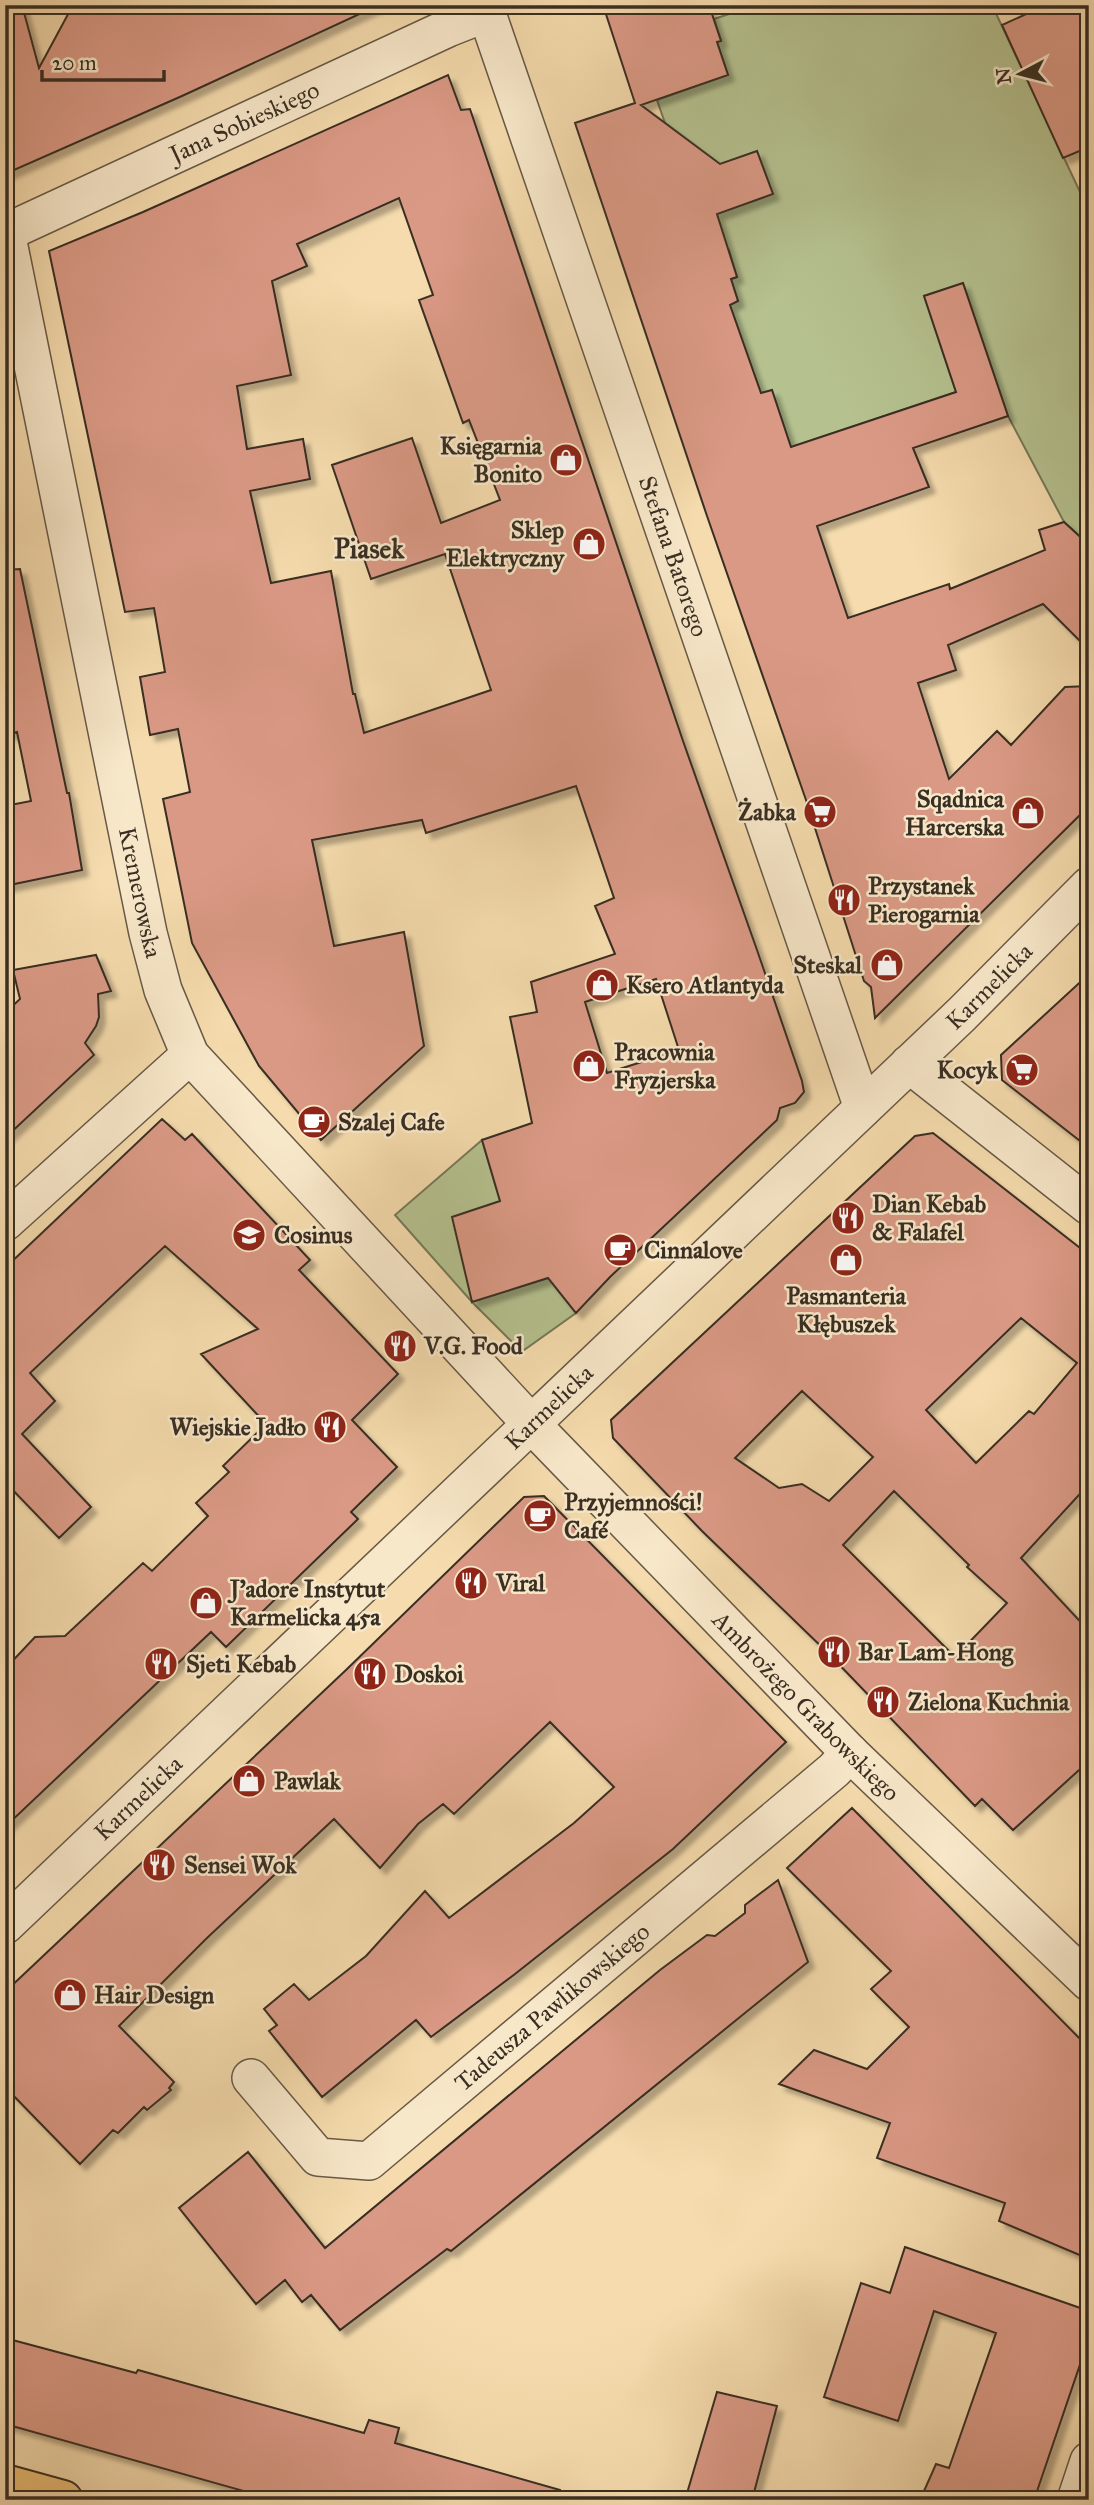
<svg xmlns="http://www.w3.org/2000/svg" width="1094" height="2505" font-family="'IM FELL Great Primer',serif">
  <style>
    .green { fill: #b5c18f; stroke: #777859; stroke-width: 2; fill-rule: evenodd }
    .building { fill: #da9985; stroke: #392e23; stroke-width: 2; fill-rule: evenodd; filter: url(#shadow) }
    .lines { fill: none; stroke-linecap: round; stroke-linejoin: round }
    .street-casing { stroke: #685946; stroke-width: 40 }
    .primary-casing { stroke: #392e23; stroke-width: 42 }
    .street { stroke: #f8e8ca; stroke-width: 37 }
    .primary { stroke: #eabe76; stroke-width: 38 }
    .labels { text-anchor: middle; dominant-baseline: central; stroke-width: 5; stroke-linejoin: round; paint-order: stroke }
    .street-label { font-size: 24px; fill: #392e23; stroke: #f8e8ca }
    .poi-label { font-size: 24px; font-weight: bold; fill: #392e23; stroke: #f8e8ca; text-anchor: start }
    .quarter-label { font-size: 28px; font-weight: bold; fill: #392e23; stroke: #f8e8ca }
  </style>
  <defs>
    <filter id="shadow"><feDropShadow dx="6" dy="6" stdDeviation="2" flood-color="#0004"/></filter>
  </defs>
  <rect width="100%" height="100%" fill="#f5dbad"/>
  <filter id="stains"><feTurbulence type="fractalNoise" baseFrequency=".00286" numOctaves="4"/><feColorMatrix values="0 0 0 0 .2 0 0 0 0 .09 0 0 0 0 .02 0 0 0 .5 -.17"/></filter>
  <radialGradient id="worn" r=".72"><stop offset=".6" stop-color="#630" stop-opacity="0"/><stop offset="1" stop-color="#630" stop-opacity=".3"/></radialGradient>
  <!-- green -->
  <path class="green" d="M 730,5 L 992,5 L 1089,211 L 1089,545 L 1064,522 L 1008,416 L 963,283 L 924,296 L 956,392 L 794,446 L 785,460 L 772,390 L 759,394 L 728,305 L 738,301 L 731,279 L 737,277 L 729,250 L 713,254 C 711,225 716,161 691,143 L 674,149 L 657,100 L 728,75 L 717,42 L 721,40 L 714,19 L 732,13 ZM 757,151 L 772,193 L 753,201 L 738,158 Z
    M 482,1140 L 500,1201 L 472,1302 L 548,1278 L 576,1313 L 524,1350 L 517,1347 L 472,1302 L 395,1215 Z"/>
  <!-- building -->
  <path class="building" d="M 5,5 L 22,5 L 39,68 L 73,5 L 379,5 L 182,96 L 5,174 Z
    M 603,5 L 709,5 L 721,41 L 717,42 L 728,75 L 641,105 L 720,164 L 757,151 L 773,194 L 717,214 L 737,277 L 731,279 L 738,301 L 730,305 L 761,393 L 772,390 L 791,447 L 956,392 L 924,296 L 963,283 L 1008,416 L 913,448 L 929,487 L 817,526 L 848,618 L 949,584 L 950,589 L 1045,550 L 1039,530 L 1064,522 L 1089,545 L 1089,650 L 1043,604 L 948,645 L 956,670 L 918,683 L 949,779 L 997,731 L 1011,745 L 1065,687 L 1089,686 L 1089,806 L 875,1018 L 871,987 L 864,981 L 806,800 L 707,516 L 575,123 L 635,103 Z
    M 1046,5 L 1089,5 L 1089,147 L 1063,158 L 1002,25 Z
    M 448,75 L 461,110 L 470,109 L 683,741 L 757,950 L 802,1081 L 804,1092 L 795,1103 L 780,1108 L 777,1120 L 610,1277 L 576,1313 L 548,1278 L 472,1302 L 452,1217 L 500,1201 L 482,1140 L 532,1123 L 510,1017 L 537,1012 L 531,982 L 615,954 L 595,906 L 614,898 L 576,786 L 426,833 L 422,820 L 312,840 L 334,946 L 404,932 L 424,1046 L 321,1140 L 259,1066 L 192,943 L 163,799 L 190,792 L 178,729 L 150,735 L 140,677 L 165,672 L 154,608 L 125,612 L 49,251 L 143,212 ZM 399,198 L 433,295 L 419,300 L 463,423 L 469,420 L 500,500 L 441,523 L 412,438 L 332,465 L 371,579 L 445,554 L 491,690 L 364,733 L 355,694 L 353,694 L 331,571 L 271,583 L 250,491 L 310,479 L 303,439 L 247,449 L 237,386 L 291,375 L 272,281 L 307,266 L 297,244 ZM 656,979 L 679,1050 L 607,1073 L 585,1002 Z
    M 20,569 L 67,793 L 69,793 L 82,870 L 5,886 L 5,806 L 31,801 L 17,732 L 9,734 L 5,715 L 5,570 Z
    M 96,955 L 111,991 L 98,994 L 99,1017 L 96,1026 L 85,1043 L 94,1055 L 5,1138 L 5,1013 L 20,999 L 13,970 Z
    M 1089,974 L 1089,1148 L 1002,1080 L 1001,1055 Z
    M 162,1119 L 185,1140 L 192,1134 L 310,1260 L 299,1270 L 398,1374 L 352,1420 L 397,1467 L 351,1512 L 358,1519 L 226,1647 L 211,1632 L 5,1827 L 5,1669 L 35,1637 L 65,1636 L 143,1563 L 152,1571 L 208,1516 L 196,1503 L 229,1472 L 223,1466 L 266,1424 L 201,1354 L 258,1329 L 165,1246 L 30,1373 L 55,1401 L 22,1434 L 91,1507 L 59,1538 L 5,1482 L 5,1268 Z
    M 933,1133 L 1089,1255 L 1089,1484 L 1021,1558 L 1089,1631 L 1089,1761 L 1013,1830 L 982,1799 L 975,1806 L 829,1654 L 702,1531 L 613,1438 L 611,1420 L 915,1136 ZM 1021,1318 L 1077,1363 L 1034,1414 L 1029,1411 L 976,1463 L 926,1410 ZM 802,1391 L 873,1457 L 829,1501 L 802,1484 L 779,1488 L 735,1458 ZM 894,1491 L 969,1565 L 967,1567 L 1007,1603 L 955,1657 L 843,1545 Z
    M 544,1496 L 786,1742 L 673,1849 L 515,1974 L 431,2037 L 416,2020 L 322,2097 L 269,2031 L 277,2025 L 264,2009 L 294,1984 L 309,2000 L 366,1956 L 425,1891 L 449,1918 L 574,1823 L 614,1787 L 550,1722 L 454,1814 L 443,1804 L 418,1824 L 380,1868 L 334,1819 L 207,1938 L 119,2026 L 174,2082 L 169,2088 L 171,2090 L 147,2110 L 144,2107 L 118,2133 L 113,2130 L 80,2164 L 5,2087 L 5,1992 L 346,1670 L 524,1497 Z
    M 852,1808 L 1089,2048 L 1089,2259 L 999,2221 L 1005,2203 L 877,2158 L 890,2123 L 779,2084 L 814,2050 L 867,2069 L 909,2027 L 871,1989 L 891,1971 L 787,1868 Z
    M 778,1880 L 808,1962 L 451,2251 L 447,2249 L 340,2330 L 311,2295 L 302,2302 L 285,2280 L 256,2304 L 179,2208 L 248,2152 L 325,2248 L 660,1970 L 707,1935 L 715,1936 L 745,1913 L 745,1905 Z
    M 905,2247 L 1089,2311 L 1089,2338 L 1034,2500 L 920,2500 L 936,2464 L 949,2468 L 996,2333 L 934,2311 L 898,2421 L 824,2397 L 861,2283 L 890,2293 Z
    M 5,2338 L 136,2373 L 138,2370 L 364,2433 L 369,2420 L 399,2428 L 395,2443 L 560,2490 L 559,2500 L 276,2500 L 5,2424 Z
    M 717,2392 L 777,2406 L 752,2500 L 685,2500 Z"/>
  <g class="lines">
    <defs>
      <g id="street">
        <path id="s1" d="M 484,5 L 863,1108"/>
        <path id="s2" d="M 6,232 L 148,933 L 163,990 L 190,1055 L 538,1431 L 850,1753 L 1089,1982"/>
        <path id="s3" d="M 5,233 L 448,28 L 486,13"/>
        <path d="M 909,1064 L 1089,1206"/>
        <path d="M 5,1222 L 190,1055"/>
        <path id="s4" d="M 5,1925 L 962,1014 L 1089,886"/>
        <path id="s5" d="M 251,2078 L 318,2157 L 369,2161 L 834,1770 L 850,1753"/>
        <path d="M 1076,2500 L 1089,2461"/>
      </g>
      <path id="primary" d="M 5,2484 L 63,2500"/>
    </defs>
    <!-- street casing -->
    <use href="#street" class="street-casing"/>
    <!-- primary casing -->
    <use href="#primary" class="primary-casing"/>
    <!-- street -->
    <use href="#street" class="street"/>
    <!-- primary -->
    <use href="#primary" class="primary"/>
  </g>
  <!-- icons -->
  <defs>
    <symbol id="shop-disc" viewBox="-11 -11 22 22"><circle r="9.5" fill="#8f2418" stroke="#f8e8ca"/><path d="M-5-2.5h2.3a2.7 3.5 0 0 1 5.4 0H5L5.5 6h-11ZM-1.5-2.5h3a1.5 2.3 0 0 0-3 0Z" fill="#fff"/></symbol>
    <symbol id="supermarket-disc" viewBox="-11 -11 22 22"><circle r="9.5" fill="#8f2418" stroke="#f8e8ca"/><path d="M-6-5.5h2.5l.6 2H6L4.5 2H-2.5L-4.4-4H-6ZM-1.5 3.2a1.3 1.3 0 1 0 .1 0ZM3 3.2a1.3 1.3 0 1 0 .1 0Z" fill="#fff"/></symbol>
    <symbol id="restaurant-disc" viewBox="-11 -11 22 22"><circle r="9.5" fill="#8f2418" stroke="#f8e8ca"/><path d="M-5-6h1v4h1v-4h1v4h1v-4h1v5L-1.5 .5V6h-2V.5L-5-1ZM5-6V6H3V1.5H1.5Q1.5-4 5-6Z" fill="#fff"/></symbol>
    <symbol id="cafe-disc" viewBox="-11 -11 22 22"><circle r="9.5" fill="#8f2418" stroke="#f8e8ca"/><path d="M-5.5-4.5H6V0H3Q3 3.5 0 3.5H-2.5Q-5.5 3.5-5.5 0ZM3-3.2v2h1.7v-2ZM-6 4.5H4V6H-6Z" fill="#fff"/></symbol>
    <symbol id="school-disc" viewBox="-11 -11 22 22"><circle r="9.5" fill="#8f2418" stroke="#f8e8ca"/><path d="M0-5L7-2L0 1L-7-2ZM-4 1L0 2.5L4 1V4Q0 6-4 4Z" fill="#fff"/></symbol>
  </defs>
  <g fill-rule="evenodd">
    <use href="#shop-disc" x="547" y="441" width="38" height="38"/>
    <use href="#shop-disc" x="570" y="525" width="38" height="38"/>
    <use href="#supermarket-disc" x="801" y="793" width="38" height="38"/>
    <use href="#shop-disc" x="1009" y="794" width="38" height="38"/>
    <use href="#restaurant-disc" x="825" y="881" width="38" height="38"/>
    <use href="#shop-disc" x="868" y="946" width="38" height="38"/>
    <use href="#shop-disc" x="583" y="966" width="38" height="38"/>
    <use href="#shop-disc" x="570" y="1047" width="38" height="38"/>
    <use href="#supermarket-disc" x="1003" y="1051" width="38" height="38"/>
    <use href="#cafe-disc" x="295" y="1103" width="38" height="38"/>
    <use href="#restaurant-disc" x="829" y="1199" width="38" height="38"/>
    <use href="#school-disc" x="230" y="1216" width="38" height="38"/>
    <use href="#cafe-disc" x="601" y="1231" width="38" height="38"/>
    <use href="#shop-disc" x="827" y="1241" width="38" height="38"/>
    <use href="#restaurant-disc" x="381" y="1327" width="38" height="38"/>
    <use href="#restaurant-disc" x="311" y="1408" width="38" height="38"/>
    <use href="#cafe-disc" x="521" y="1497" width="38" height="38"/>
    <use href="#restaurant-disc" x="452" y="1564" width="38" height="38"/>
    <use href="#shop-disc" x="187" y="1584" width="38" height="38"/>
    <use href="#restaurant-disc" x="815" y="1633" width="38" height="38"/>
    <use href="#restaurant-disc" x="142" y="1645" width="38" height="38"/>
    <use href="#restaurant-disc" x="351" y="1655" width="38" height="38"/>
    <use href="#restaurant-disc" x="864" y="1683" width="38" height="38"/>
    <use href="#shop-disc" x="230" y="1762" width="38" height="38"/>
    <use href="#restaurant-disc" x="140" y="1846" width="38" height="38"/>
    <use href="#shop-disc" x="51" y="1976" width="38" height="38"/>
  </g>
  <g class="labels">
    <!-- street labels -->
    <g class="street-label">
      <text stroke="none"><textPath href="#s3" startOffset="264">Jana Sobieskiego</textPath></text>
      <text stroke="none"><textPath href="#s1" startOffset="583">Stefana Batorego</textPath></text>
      <text stroke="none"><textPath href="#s2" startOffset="674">Kremerowska</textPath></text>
      <text stroke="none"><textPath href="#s4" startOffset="1360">Karmelicka</textPath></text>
      <text stroke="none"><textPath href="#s4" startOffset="751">Karmelicka</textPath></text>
      <text stroke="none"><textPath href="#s2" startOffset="1741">Ambrożego Grabowskiego</textPath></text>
      <text stroke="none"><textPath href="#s4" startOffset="184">Karmelicka</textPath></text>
      <text stroke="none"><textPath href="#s5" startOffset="394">Tadeusza Pawlikowskiego</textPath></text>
    </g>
    <!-- poi labels -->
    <g class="poi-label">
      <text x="542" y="446" text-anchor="end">Księgarnia<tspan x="542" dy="28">Bonito</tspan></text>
      <text x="564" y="530" text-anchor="end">Sklep<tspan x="564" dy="28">Elektryczny</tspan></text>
      <text x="1004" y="799" text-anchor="end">Sqadnica<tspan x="1004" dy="28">Harcerska</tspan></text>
      <text x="796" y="812" text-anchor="end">Żabka</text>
      <text x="868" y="886">Przystanek<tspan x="868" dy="28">Pierogarnia</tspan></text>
      <text x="862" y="965" text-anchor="end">Steskal</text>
      <text x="626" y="985">Ksero Atlantyda</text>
      <text x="614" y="1052">Pracownia<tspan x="614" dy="28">Fryzjerska</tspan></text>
      <text x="998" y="1070" text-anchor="end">Kocyk</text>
      <text x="338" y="1122">Szalej Cafe</text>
      <text x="872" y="1204">Dian Kebab<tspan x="872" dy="28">&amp; Falafel</tspan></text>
      <text x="274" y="1235">Cosinus</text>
      <text x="644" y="1250">Cinnalove</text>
      <text x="846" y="1296" text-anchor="middle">Pasmanteria<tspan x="846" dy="28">Kłębuszek</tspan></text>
      <text x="424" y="1346">V.G. Food</text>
      <text x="306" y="1427" text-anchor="end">Wiejskie Jadło</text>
      <text x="564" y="1502">Przyjemności!<tspan x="564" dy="28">Café</tspan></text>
      <text x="496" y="1583">Viral</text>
      <text x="230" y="1589">J'adore Instytut<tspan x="230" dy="28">Karmelicka 45a</tspan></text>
      <text x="858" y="1652">Bar Lam-Hong</text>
      <text x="186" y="1664">Sjeti Kebab</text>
      <text x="394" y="1674">Doskoi</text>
      <text x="908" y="1702">Zielona Kuchnia</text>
      <text x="274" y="1781">Pawlak</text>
      <text x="184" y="1865">Sensei Wok</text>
      <text x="94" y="1995">Hair Design</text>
    </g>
    <!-- quarter labels -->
    <g class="quarter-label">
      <text x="369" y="548">Piasek</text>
    </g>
  </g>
  <!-- margin -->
  <rect width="1094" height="2505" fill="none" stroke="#f5dbad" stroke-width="28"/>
  <rect x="7" y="7" width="1080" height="2491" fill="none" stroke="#392e23" stroke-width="3.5"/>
  <rect x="14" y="14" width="1066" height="2477" fill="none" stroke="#392e23" stroke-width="2"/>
  <!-- north arrow -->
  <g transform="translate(1020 74) rotate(263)" stroke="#f8e8ca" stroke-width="5" paint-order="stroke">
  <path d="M0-5L12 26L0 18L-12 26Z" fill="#392e23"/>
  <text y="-10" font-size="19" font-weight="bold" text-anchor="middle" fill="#392e23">N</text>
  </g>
  <!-- scale -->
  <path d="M42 70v10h122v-10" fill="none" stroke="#392e23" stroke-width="3.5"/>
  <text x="52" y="70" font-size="21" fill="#392e23" stroke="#f8e8ca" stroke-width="5" paint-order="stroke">20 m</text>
  <rect width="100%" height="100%" filter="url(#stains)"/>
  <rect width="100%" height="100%" fill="url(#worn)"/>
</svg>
